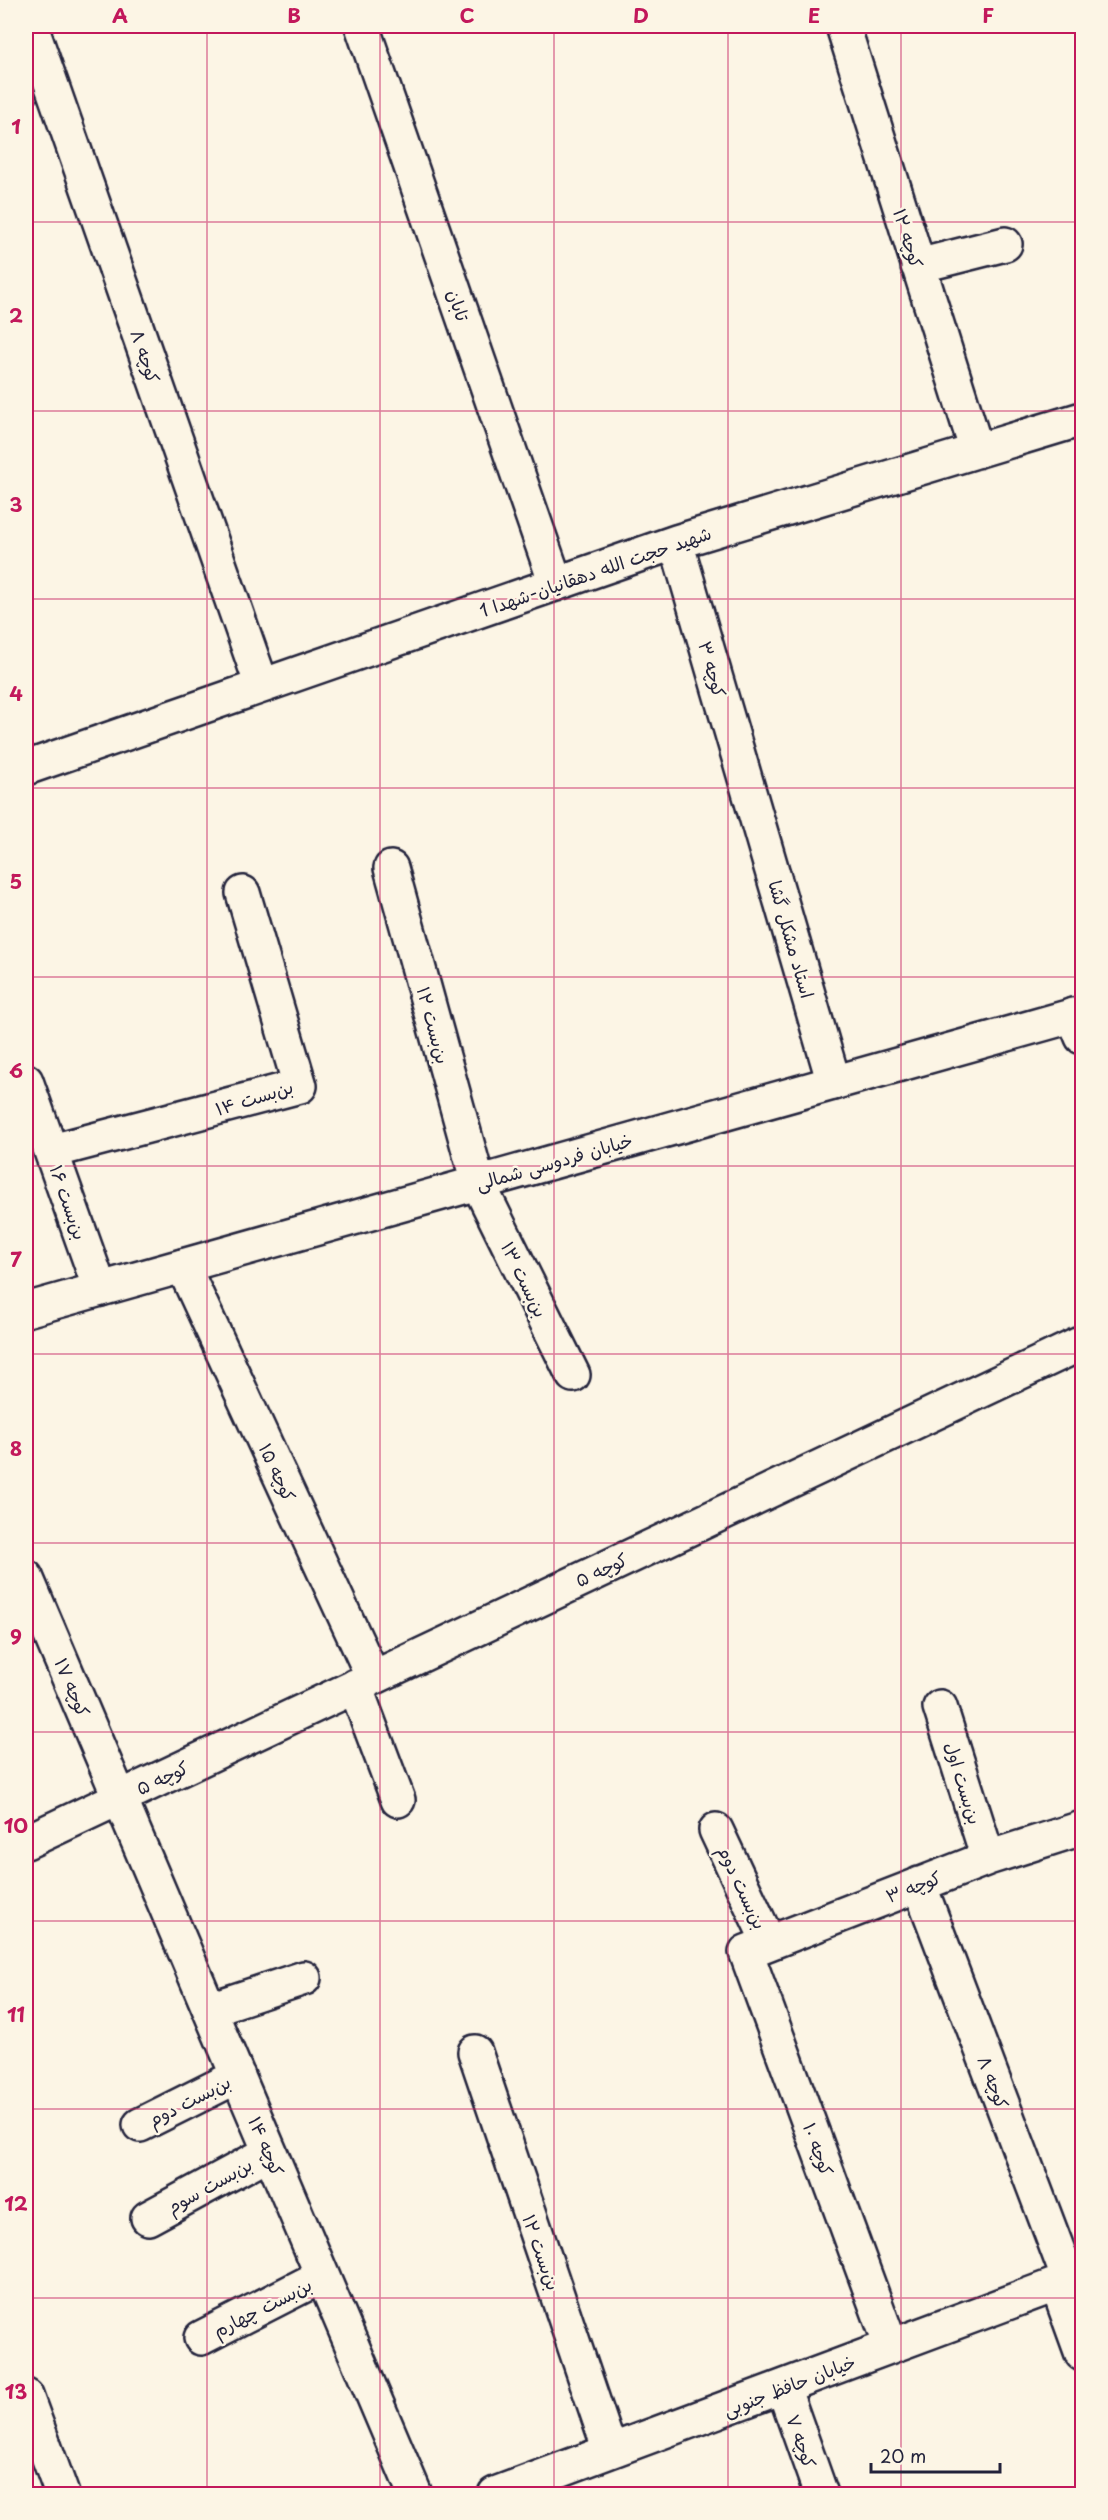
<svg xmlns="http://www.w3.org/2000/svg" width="1108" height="2520" font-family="'Playpen Sans','Playpen Sans Arabic',sans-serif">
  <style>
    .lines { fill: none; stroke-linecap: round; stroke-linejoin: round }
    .minor-casing { stroke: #22223b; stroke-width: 38 }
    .tertiary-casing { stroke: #22223b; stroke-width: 38 }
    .minor { stroke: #fcf5e5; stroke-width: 33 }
    .tertiary { stroke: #fcf5e5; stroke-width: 33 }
    .grid { fill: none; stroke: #c2185b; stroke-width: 1.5; stroke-opacity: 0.55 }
    .labels { text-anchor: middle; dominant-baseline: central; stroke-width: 5; stroke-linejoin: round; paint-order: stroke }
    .street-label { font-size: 18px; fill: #22223b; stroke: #fcf5e5 }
    .neatline { fill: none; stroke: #c2185b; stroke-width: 2 }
    .grid-label { font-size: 20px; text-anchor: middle; font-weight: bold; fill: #c2185b }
  </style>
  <rect width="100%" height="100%" fill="#fcf5e5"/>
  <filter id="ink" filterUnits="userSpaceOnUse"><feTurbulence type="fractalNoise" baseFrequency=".0167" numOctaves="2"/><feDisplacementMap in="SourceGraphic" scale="12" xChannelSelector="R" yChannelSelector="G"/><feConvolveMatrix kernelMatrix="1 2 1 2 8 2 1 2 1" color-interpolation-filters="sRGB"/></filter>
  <g filter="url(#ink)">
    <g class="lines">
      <defs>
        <path id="minor" d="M 31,26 L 262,686
          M 362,26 L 556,584
          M 843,26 L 977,451
          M 918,266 L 1005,244
          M 676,542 L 834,1083
          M 26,768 L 676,542 L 1082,419
          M 391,868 L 478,1183 L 573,1375
          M 1073,1015 L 1082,1037
          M 26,1081 L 100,1289
          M 52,1151 L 300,1086 L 243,893
          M 183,1266 L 373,1677
          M 26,1577 L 415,2494
          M 355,1686 L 398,1800
          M 940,1707 L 988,1858
          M 716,1830 L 769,1943
          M 26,1842 L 1082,1343
          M 919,1884 L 1069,2280
          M 210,2009 L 304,1978
          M 475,2052 L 610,2451
          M 140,2125 L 238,2076
          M 148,2218 L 270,2152
          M 1057,2285 L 1082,2354
          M 201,2338 L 322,2276
          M 891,2346 L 746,1952 L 988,1858 L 1082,1828
          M 783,2387 L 821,2494
          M 26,2396 L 62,2494
          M 495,2494 L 1082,2275"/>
        <path id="tertiary" d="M 26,1310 L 1082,1013"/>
      </defs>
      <!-- minor casing -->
      <use href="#minor" class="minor-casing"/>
      <!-- tertiary casing -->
      <use href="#tertiary" class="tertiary-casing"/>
      <!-- minor -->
      <use href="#minor" class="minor"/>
      <!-- tertiary -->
      <use href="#tertiary" class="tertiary"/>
    </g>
  </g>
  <!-- grid -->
  <path class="grid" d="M 207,26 L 207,2494M 380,26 L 380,2494M 554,26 L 554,2494M 728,26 L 728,2494M 901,26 L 901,2494M 26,222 L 1082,222M 26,411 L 1082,411M 26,599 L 1082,599M 26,788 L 1082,788M 26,977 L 1082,977M 26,1166 L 1082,1166M 26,1354 L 1082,1354M 26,1543 L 1082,1543M 26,1732 L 1082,1732M 26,1921 L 1082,1921M 26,2109 L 1082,2109M 26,2298 L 1082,2298"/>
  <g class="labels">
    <!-- street labels -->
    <g class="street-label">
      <text transform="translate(909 238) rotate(73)">کوچه ۱۲</text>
      <text transform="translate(459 305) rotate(71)">تابان</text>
      <text transform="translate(146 356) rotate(71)">کوچه ۸</text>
      <text transform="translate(595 571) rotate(-19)">شهید حجت الله دهقانیان-شهدا 1</text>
      <text transform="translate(713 669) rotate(74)">کوچه ۳</text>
      <text transform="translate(792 939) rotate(74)">استاد مشکل گشا</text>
      <text transform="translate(434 1025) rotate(75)">بن‌بست ۱۲</text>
      <text transform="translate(254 1097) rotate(-17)">بن‌بست ۱۴</text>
      <text transform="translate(554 1161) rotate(-16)">خیابان فردوسی شمالی</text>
      <text transform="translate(69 1202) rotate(71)">بن‌بست ۱۶</text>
      <text transform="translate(525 1279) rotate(64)">بن‌بست ۱۳</text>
      <text transform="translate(278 1472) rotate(65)">کوچه ۱۵</text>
      <text transform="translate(601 1569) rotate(-25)">کوچه ۵</text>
      <text transform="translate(73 1687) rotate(67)">کوچه ۱۷</text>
      <text transform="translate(162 1777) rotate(-25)">کوچه ۵</text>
      <text transform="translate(964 1783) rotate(73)">بن‌بست اول</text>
      <text transform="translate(913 1886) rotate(-21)">کوچه ۳</text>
      <text transform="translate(743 1887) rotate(65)">بن‌بست دوم</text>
      <text transform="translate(994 2082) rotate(69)">کوچه ۸</text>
      <text transform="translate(189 2100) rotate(-27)">بن‌بست دوم</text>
      <text transform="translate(267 2146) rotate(67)">کوچه ۱۴</text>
      <text transform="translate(819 2149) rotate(70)">کوچه ۱۰</text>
      <text transform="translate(209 2185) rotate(-29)">بن‌بست سوم</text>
      <text transform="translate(542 2252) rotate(71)">بن‌بست ۱۲</text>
      <text transform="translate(262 2307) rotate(-27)">بن‌بست چهارم</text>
      <text transform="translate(789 2385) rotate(-21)">خیابان حافظ جنوبی</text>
      <text transform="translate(802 2441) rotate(71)">کوچه ۷</text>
    </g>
  </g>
  <!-- margin -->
  <rect width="1108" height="2520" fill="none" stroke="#fcf5e5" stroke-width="66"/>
  <!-- scale -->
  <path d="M871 2463v9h129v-9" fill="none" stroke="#22223b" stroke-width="3"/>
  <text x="880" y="2463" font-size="18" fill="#22223b" stroke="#fcf5e5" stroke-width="4.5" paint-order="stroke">20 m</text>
  <rect x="33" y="33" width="1042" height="2454" class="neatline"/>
  <g class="grid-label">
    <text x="120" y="23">A</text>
    <text x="294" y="23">B</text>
    <text x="467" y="23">C</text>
    <text x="641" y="23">D</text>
    <text x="814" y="23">E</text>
    <text x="988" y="23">F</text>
    <text x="16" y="134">1</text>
    <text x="16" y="323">2</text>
    <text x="16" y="512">3</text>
    <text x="16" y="701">4</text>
    <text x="16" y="889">5</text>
    <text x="16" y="1078">6</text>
    <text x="16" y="1267">7</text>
    <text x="16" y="1456">8</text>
    <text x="16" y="1644">9</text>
    <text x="16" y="1833">10</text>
    <text x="16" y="2022">11</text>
    <text x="16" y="2211">12</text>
    <text x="16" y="2399">13</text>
  </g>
</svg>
